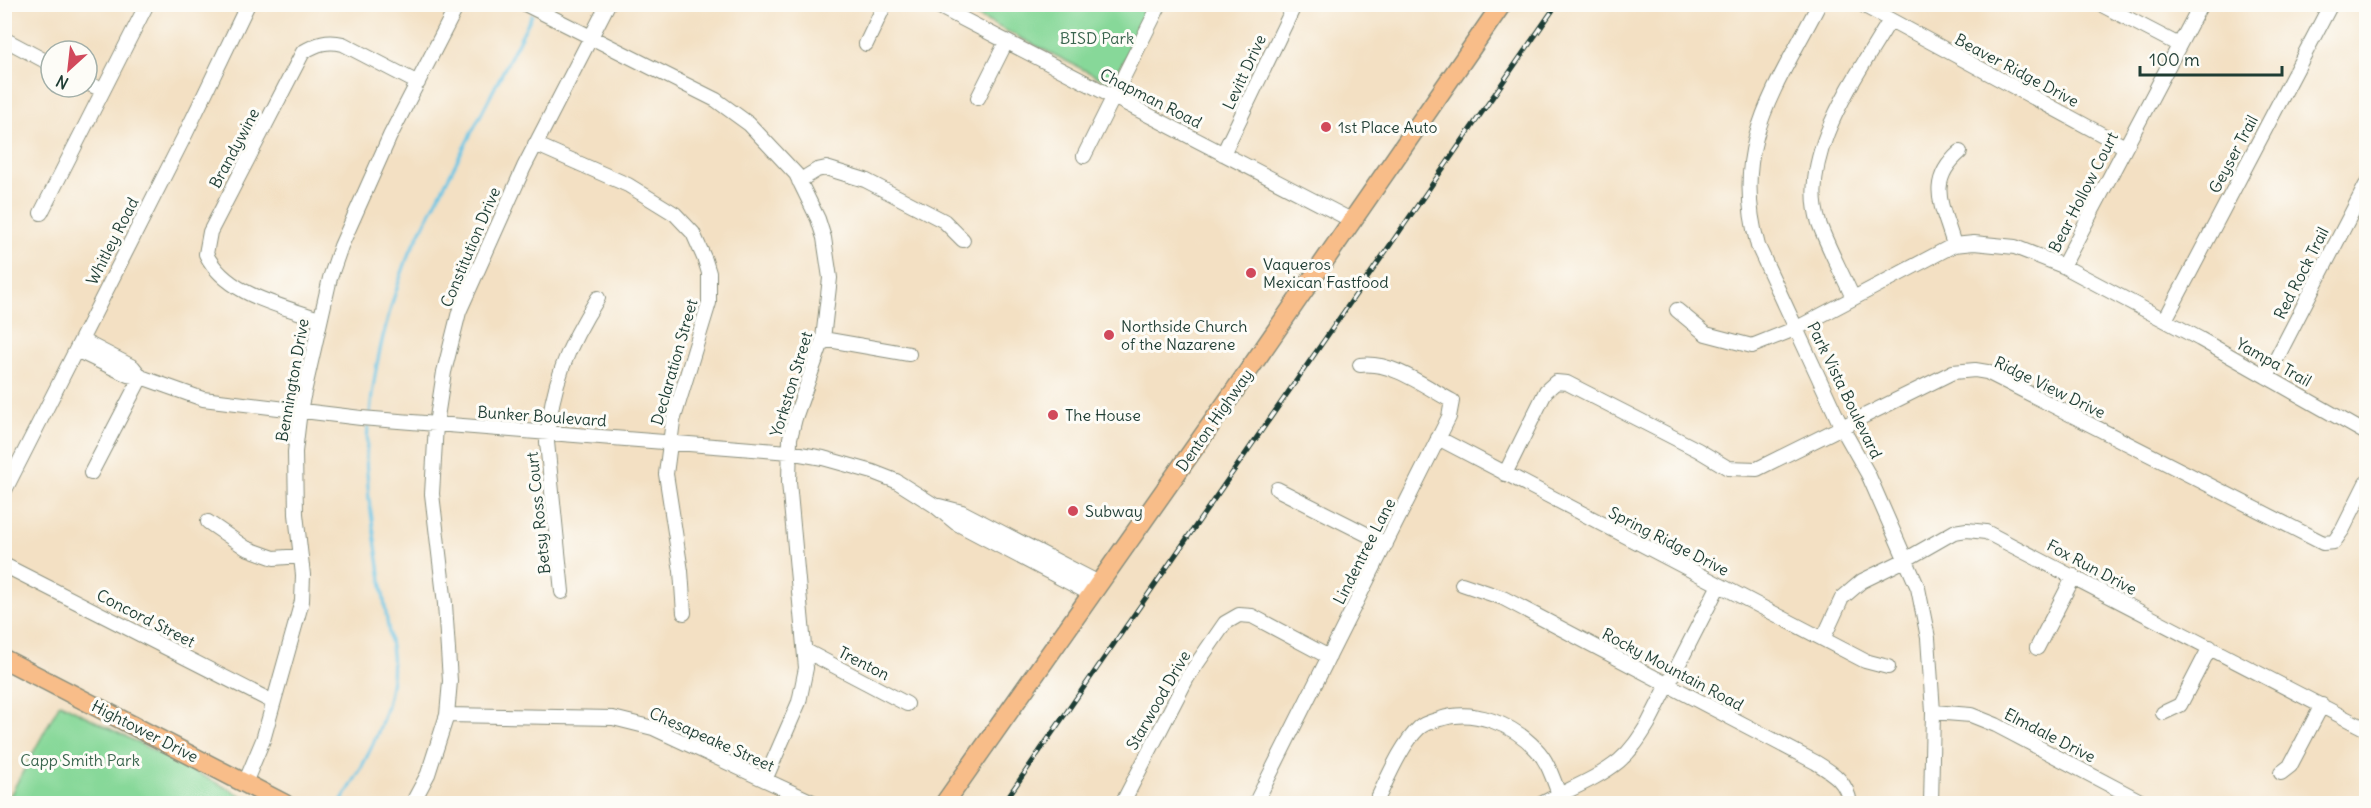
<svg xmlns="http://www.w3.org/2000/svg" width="2371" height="808" font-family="Delius,sans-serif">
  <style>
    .green { fill: #87d899; stroke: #538a66; stroke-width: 1.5 }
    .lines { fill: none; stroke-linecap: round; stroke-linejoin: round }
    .stream { stroke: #67c4e5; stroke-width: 3 }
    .minor-casing { stroke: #898e7c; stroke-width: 16 }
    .major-casing { stroke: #898e7c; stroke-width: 21 }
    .minor { stroke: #fff; stroke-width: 14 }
    .major { stroke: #f8bd89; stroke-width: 18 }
    .rail-casing { stroke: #1f3d34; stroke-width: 5 }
    .rail { stroke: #fdfcf7; stroke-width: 3; stroke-dasharray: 9; stroke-linecap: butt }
    .poi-dot { fill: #d1495b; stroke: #fdfcf7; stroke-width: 2 }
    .labels { text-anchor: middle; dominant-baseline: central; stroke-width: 6; stroke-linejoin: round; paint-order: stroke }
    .park-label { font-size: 16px; fill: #39644d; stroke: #fdfcf7 }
    .street-label { font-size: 16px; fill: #1f3d34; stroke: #fdfcf7 }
    .poi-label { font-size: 16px; fill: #1f3d34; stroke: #fdfcf7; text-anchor: start }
  </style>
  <rect width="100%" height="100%" fill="#fdfcf7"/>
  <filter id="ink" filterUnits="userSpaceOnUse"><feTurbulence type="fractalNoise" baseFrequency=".0167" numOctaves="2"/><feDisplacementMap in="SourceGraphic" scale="12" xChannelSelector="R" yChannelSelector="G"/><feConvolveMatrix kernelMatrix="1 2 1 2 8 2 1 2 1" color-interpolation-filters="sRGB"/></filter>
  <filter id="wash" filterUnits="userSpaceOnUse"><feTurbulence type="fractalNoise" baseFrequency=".008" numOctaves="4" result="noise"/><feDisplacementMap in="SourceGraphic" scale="24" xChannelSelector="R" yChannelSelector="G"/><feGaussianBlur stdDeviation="1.35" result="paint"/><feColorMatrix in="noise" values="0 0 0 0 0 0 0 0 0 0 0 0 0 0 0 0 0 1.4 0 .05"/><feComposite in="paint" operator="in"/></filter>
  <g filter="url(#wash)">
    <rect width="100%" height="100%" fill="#f3e0c3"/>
    <!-- green -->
    <path class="green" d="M 955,5 L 1152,5 L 1112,84 Z
      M 60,703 L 256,803 L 6,803 Z"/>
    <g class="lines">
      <!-- stream -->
      <path class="stream" d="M 370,413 C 375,359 389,307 408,256 L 532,15
        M 340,804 C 367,761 397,705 392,654 L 369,499 L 366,459 L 368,427"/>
    </g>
  </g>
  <g filter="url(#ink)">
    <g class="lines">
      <defs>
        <path id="minor" d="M 525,4 L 716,100 L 749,124 L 796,174 L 818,219 L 824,238 L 830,278 L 823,339 L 795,418 L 790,438 L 789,482 L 806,668 L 799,702 L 765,780
          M 934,4 L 1353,221
          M 1819,4 C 1775,90 1730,146 1758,246 L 1841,426 L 1868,474 L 1918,588 L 1928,638 L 1933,712 L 1931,804
          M 1861,4 L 2125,147
          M 2100,4 L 2179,45
          M 4,39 L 51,64
          M 866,44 L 885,4
          M 87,83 L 102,90
          M 978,98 L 1006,42
          M 535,144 L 628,185 L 675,214 L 693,233 L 705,260 L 709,273 L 709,303 L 673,421 L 666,474 L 681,571 L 684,613
          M 1223,154 L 1295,4
          M 1084,156 L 1160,4
          M 799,181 L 817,170 L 826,168 L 865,180 L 944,221 L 963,240
          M 41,213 L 147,4
          M 1954,245 C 1943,206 1925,183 1960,152
          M 2063,266 L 2201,4
          M 1853,298 C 1842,273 1828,248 1819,223 C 1797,155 1858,75 1890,20
          M 1677,310 L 1706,334 L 1752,346 L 1797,328 L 1954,245 L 1974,243 L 2015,247 L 2063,266 L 2200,339 L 2366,433
          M 319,319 C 280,305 226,295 206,254 L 210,232 L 303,52 C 317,44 327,40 343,44 L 418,83
          M 2165,320 L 2331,4
          M 823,339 L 909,354
          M 81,340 L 133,367 L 141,377
          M 76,350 L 128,375 L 141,377 L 203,399 L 361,418 L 789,452 L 823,458 L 873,472 L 896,481 L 934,505 L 956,523 L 1091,594
          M 2267,377 L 2366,185
          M 1438,438 L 1865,661 L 1888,667
          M 91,473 L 141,377
          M 1505,474 L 1546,391 L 1556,382 L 1567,383 L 1698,450 L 1728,468 L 1757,469 L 1953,372 L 1975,370 L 1987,372 L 2323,543 L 2334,542 L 2343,529 L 2366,483
          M 1277,489 L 1386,544
          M 4,492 L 186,133 L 248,4
          M 939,506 L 962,512 L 1099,583
          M 208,522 L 246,548 L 274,558 L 301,556
          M 4,565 L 273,702
          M 1462,584 L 1503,598 L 1815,762 C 1833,773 1847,781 1850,804
          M 562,592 L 547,442 C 551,385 568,345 598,298
          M 1823,639 L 1842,598 L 1862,581 L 1905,560 L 1954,532 L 1967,530 L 1986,532 L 2366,729
          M 2037,648 L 2074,576
          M 806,651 L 907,704
          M 1933,712 L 1971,715 L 1996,725 L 2146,804
          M 2163,713 L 2180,705 L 2210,647
          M 447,715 L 613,718 L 653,728 L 817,804
          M 2281,773 L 2290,766 L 2322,705
          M 245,783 L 263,740 L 302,601 L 303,575 L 296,514 L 295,452 L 300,410 L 330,278 L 341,246 L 390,136 L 458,4
          M 412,804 L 428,774 L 447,715 L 450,681 L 445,604 L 432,494 L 436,424 L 444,372 L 459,312 L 524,167 L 608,4
          M 1122,804 L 1187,678 L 1225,623 L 1239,615 L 1252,616 L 1329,657
          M 1255,804 L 1449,417 L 1452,401 C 1424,386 1392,361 1360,365
          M 1375,804 C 1387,780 1401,745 1419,728 C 1424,723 1433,721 1440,719 C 1473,708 1513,724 1536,749 C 1548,761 1553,779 1559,794
          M 1541,804 C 1567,790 1597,779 1619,761 C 1632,750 1640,737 1648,724 L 1719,585"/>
        <path id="major" d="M 4,659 L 285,804
          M 944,804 L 1233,393 L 1502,4"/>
      </defs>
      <!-- minor casing -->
      <use href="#minor" class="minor-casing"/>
      <!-- major casing -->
      <use href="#major" class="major-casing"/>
      <!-- minor -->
      <use href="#minor" class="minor"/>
      <!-- major -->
      <use href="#major" class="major"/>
      <defs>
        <path id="rail" d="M 1003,804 L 1557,4"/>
      </defs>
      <!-- rail casing -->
      <use href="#rail" class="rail-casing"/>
      <!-- rail -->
      <use href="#rail" class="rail"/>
    </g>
  </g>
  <!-- markers -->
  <g class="poi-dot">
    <circle cx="1326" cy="127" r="6"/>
    <circle cx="1251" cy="273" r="6"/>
    <circle cx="1109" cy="335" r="6"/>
    <circle cx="1053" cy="415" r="6"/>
    <circle cx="1073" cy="511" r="6"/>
  </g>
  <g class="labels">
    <!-- park labels -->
    <g class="park-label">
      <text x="1097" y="38">BISD Park</text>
      <text x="80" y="760">Capp Smith Park</text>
    </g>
    <!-- street labels -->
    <g class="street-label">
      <text transform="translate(2017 70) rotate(28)">Beaver Ridge Drive</text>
      <text transform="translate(1244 72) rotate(-65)">Levitt Drive</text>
      <text transform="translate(1151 98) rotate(27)">Chapman Road</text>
      <text transform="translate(234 148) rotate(-62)">Brandywine</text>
      <text transform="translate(2233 154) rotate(-62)">Geyser Trail</text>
      <text transform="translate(2083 192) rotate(-63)">Bear Hollow Court</text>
      <text transform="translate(112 241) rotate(-63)">Whitley Road</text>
      <text transform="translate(470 247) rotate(-67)">Constitution Drive</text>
      <text transform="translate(2301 273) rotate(-63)">Red Rock Trail</text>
      <text transform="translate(674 362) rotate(-74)">Declaration Street</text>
      <text transform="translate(2274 362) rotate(29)">Yampa Trail</text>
      <text transform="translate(292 380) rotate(-80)">Bennington Drive</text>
      <text transform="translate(791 384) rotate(-73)">Yorkston Street</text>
      <text transform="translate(2050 387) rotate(26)">Ridge View Drive</text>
      <text transform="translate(1845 390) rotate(64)">Park Vista Boulevard</text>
      <text transform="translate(542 416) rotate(4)">Bunker Boulevard</text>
      <text transform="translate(1214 420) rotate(-55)">Denton Highway</text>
      <text transform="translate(538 513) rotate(-96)">Betsy Ross Court</text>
      <text transform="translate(1669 541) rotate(27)">Spring Ridge Drive</text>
      <text transform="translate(1364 551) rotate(-63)">Lindentree Lane</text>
      <text transform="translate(2092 567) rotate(28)">Fox Run Drive</text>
      <text transform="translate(146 618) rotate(27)">Concord Street</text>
      <text transform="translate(864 663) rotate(27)">Trenton</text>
      <text transform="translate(1673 669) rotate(28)">Rocky Mountain Road</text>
      <text transform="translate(1158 700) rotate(-60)">Starwood Drive</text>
      <text transform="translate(145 731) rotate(27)">Hightower Drive</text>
      <text transform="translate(2050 735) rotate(27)">Elmdale Drive</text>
      <text transform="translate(712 739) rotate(24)">Chesapeake Street</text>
    </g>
    <!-- poi labels -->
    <g class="poi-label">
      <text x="1338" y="127">1st Place Auto</text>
      <text x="1263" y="264">Vaqueros<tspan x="1263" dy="18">Mexican Fastfood</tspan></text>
      <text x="1121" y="326">Northside Church<tspan x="1121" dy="18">of the Nazarene</tspan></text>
      <text x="1065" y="415">The House</text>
      <text x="1085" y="511">Subway</text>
    </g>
  </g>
  <!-- margin -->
  <rect width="2371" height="808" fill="none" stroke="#fdfcf7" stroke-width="24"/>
  <!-- north arrow -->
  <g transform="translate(69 69) rotate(207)"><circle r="28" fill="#fdfcf7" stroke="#a4b0a9" stroke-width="1.5"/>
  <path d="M0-4.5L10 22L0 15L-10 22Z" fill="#d1495b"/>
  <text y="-9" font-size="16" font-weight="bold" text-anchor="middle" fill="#1f3d34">N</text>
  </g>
  <!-- scale -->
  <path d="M2140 66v9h142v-9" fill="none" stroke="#1f3d34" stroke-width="3"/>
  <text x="2149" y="66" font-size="18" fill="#1f3d34" stroke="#fdfcf7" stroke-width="4.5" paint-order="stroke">100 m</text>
</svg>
